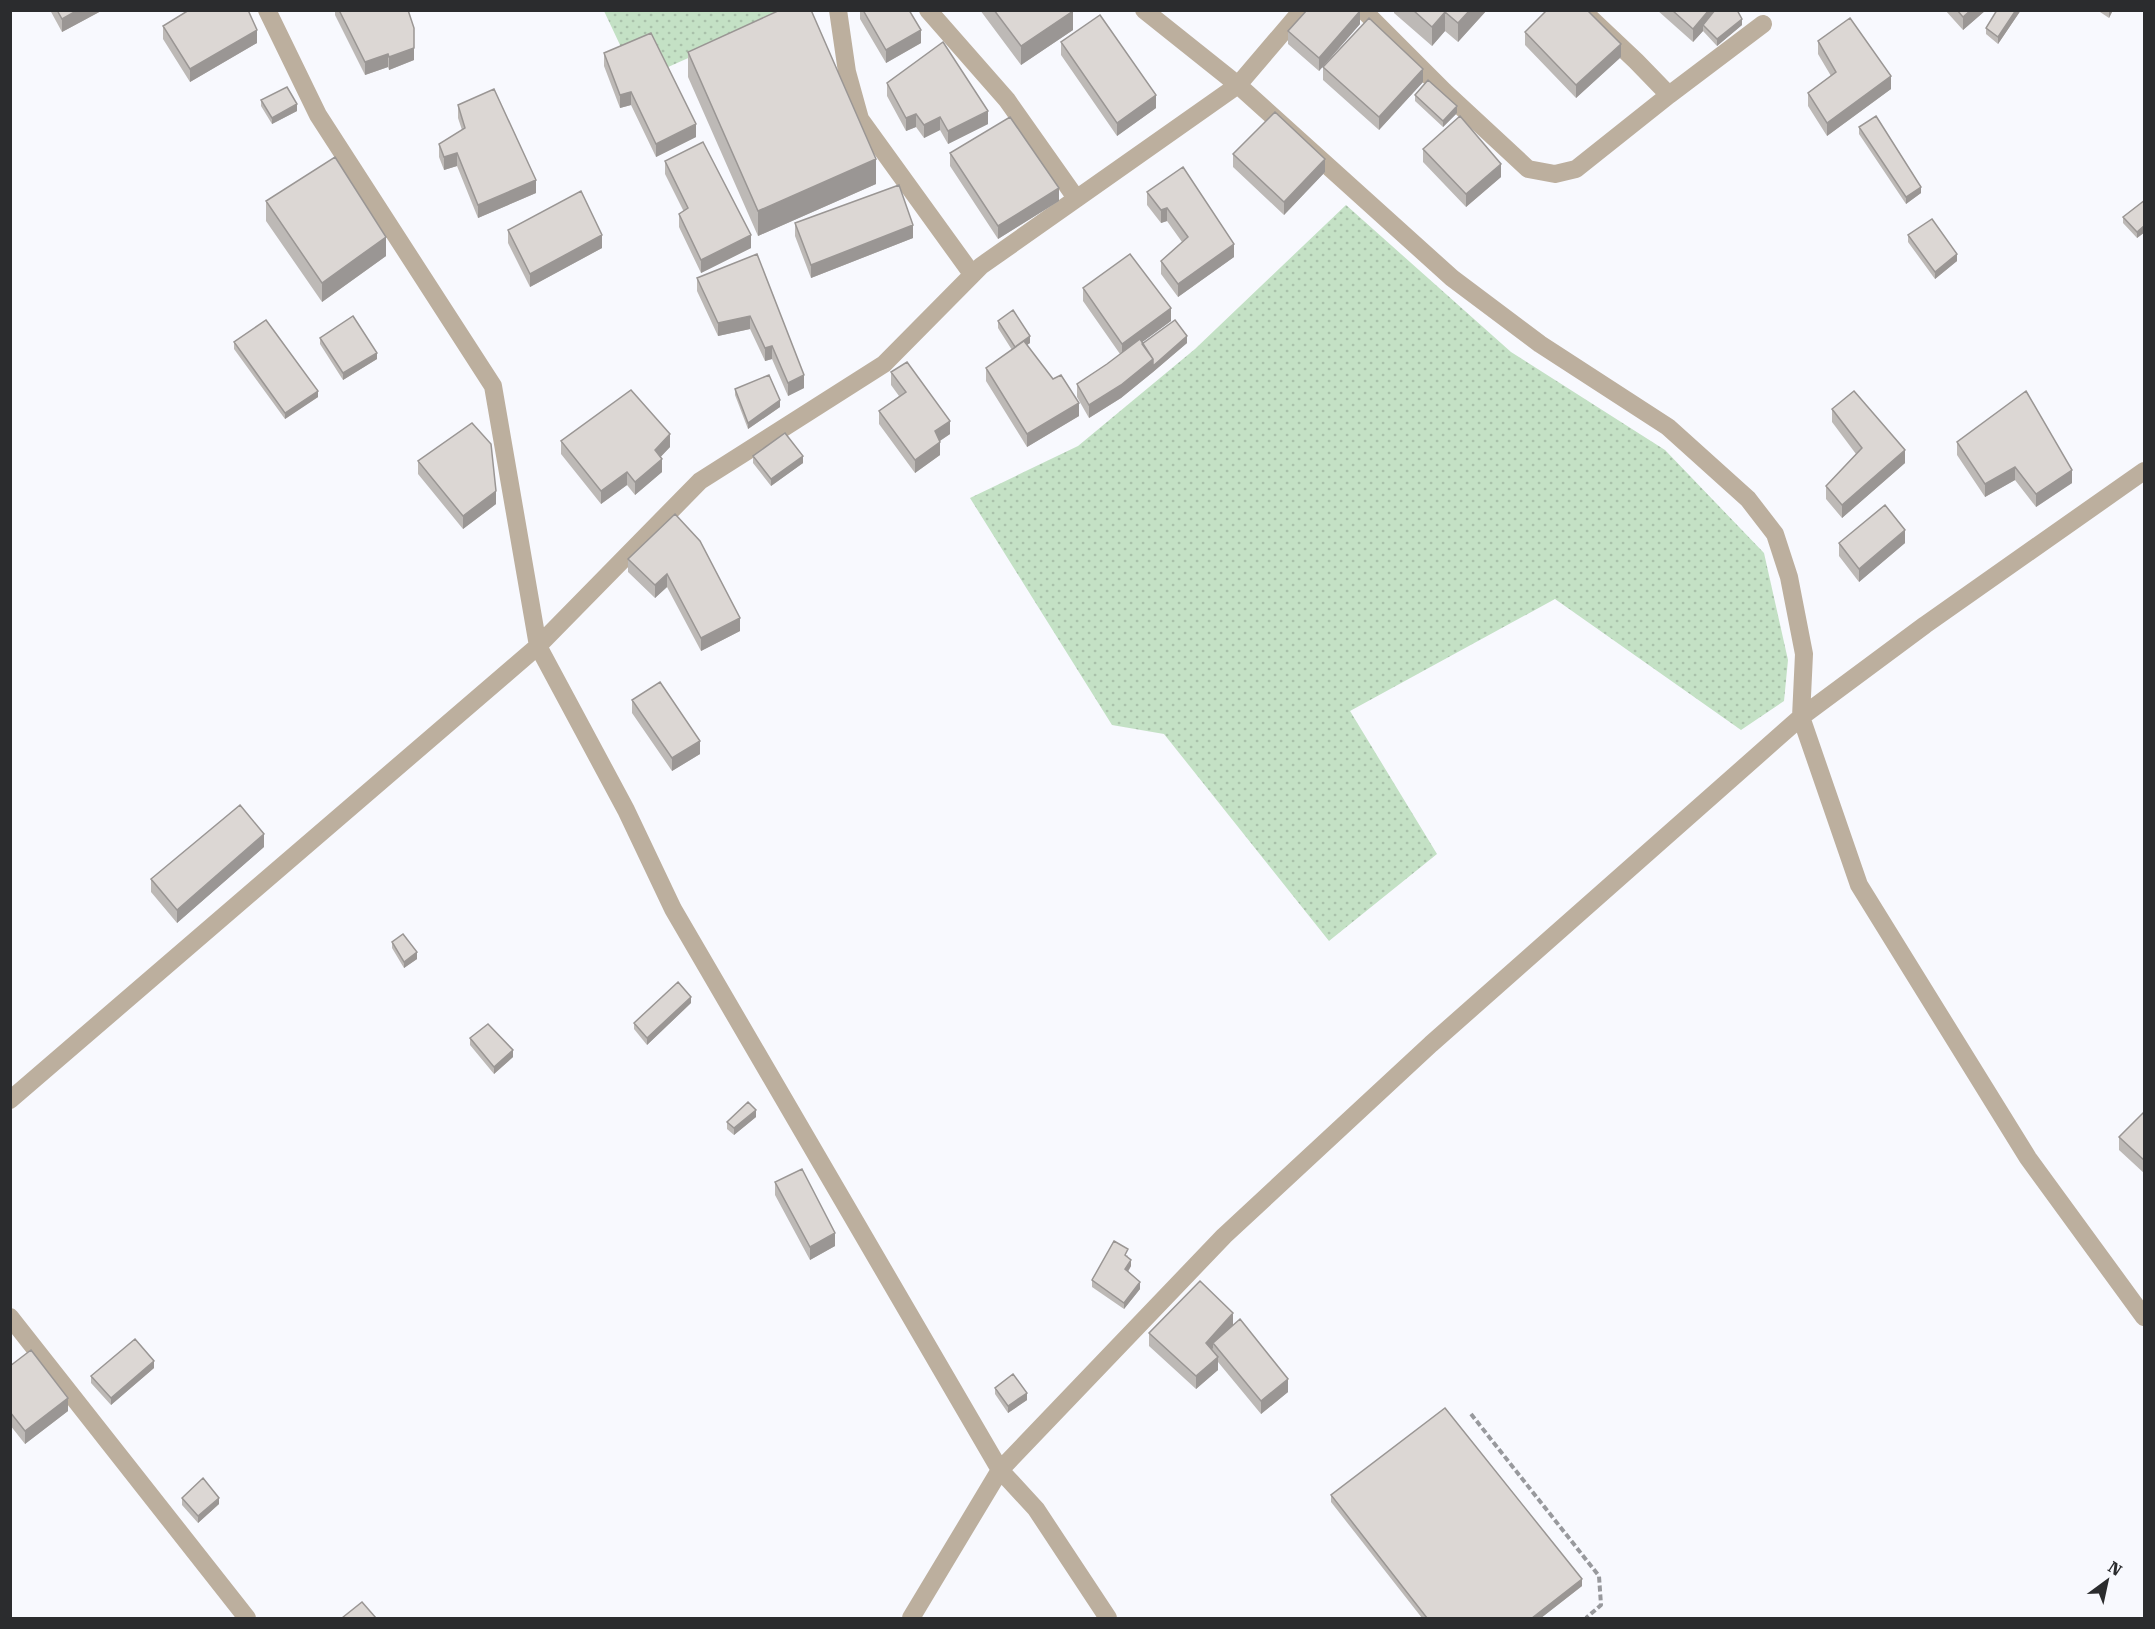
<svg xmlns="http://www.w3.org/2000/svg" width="2155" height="1629" font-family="'Roboto Serif',serif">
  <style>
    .grass { fill: url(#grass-dots) }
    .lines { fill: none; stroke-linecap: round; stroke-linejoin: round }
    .path { stroke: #98999d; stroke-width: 4; stroke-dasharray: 6 3; stroke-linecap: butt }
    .minor { stroke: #bcaf9e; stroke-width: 18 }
    .wall { fill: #bdb9b6 }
    .shaded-wall { fill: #9a9694 }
    .building { fill: #dcd7d4; stroke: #9a9694; stroke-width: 1.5 }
  </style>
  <defs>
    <pattern id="grass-dots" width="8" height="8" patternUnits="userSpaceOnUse" patternTransform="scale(1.5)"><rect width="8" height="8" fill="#c4e1c5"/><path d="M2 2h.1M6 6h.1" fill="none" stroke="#a9c1aa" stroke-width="1.8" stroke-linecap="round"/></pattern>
  </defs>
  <rect width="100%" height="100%" fill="#f8f9fe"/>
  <!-- grass -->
  <path class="grass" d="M 604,11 L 793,11 L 637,81 Z
    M 1346,205 L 1511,352 L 1665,450 L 1764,553 L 1788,660 L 1784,701 L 1741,730 L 1555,599 L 1350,711 L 1437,854 L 1329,941 L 1164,734 L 1112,725 L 970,498 L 1078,446 L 1195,349 Z"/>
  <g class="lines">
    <!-- path -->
    <path class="path" d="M 1471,1414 L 1599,1576 L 1601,1605 L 1586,1618"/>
    <!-- minor -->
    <path class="minor" d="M 267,10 L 318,115 L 493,386 L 538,646 L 626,810 L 673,909 L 1000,1470 L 1036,1509 L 1108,1618
      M 838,10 L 847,72 L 860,119 L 972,274
      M 928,10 L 1007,100 L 1076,198
      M 1144,10 L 1238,85 L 1452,278 L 1540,344 L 1668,427 L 1748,499 L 1775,534 L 1789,577 L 1804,654 L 1801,717 L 1859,885 L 2028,1158 L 2144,1317
      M 1363,10 L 1444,91 L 1528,169 L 1555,174 L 1576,169 L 1669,95 L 1763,24
      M 1582,10 L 1636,61 L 1669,95
      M 10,1100 L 538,646 L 700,481 L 884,364 L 981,266 L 1238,85 L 1302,10
      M 10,1317 L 247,1618
      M 911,1618 L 1000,1470 L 1224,1236 L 1431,1044 L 1801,717 L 1925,625 L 2144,471"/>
  </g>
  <!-- wall -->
  <path class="wall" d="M 50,10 L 103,10 L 62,32 Z
    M 335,10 L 408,10 L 414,60 L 389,70 L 388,67 L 365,75 L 335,15 Z
    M 860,10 L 909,10 L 921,43 L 886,63 L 860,19 Z
    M 980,10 L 1073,10 L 1073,30 L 1021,65 Z
    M 1394,10 L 1487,10 L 1458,42 L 1445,31 L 1432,46 L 1394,13 Z
    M 1657,10 L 1737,10 L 1742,25 L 1717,46 L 1703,31 L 1693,42 Z
    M 1945,10 L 1986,10 L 1963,30 Z
    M 1997,10 L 2021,10 L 1998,44 L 1986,34 L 1986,28 Z
    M 2097,10 L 2113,10 L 2109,18 Z
    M 1360,24 L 1319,71 L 1288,44 L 1288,31 Z
    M 163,26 L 257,43 L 190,82 L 163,39 Z
    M 1525,32 L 1621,57 L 1576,98 L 1525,45 Z
    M 1818,41 L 1891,89 L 1827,136 L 1808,106 L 1808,93 L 1831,76 L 1818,54 Z
    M 1061,42 L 1156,108 L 1117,136 L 1061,55 Z
    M 688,52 L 876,184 L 758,236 L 688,77 Z
    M 604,53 L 696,137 L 656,157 L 631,105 L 620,108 L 604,66 Z
    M 1323,67 L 1423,82 L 1379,130 L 1323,80 Z
    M 887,83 L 988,124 L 948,144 L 940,130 L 924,138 L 916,127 L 906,131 L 887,96 Z
    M 1415,95 L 1457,113 L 1443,127 L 1415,101 Z
    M 261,100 L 297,111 L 272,124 L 261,106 Z
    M 458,105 L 536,193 L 478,218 L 457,166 L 444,170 L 439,157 L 439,144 L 462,130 L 458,118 Z
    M 1859,127 L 1921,193 L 1906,204 L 1859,134 Z
    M 1423,149 L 1501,177 L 1466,207 L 1423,162 Z
    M 950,153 L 1059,201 L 998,239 L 950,166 Z
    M 1233,154 L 1325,172 L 1284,215 L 1233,167 Z
    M 665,161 L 751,248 L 701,273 L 679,227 L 679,214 L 684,212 L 665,174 Z
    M 1147,192 L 1234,257 L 1178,297 L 1161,274 L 1161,261 L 1182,242 L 1167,221 L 1161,223 L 1147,205 Z
    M 2145,200 L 2145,232 L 2137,238 L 2123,223 L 2123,217 Z
    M 266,201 L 386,256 L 322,302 L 266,221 Z
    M 795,223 L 913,238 L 811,278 L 795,236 Z
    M 508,230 L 602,248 L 530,287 L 508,243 Z
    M 1908,235 L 1957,261 L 1935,279 L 1908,242 Z
    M 757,254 L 804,388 L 788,396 L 772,359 L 765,361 L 750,329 L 718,336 L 697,291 L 697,278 Z
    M 1083,288 L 1171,321 L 1142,342 L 1142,344 L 1187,343 L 1153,372 L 1121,398 L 1089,418 L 1077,397 L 1077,384 L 1107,364 L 1120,354 L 1083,301 Z
    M 998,321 L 1030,343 L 1027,345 L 1079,416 L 1027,447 L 986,381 L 986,368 L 1012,350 L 998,328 Z
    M 320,338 L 377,359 L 343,380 L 320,344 Z
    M 234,342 L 318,397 L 285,419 L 234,349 Z
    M 891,372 L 950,434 L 940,441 L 940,455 L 915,473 L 879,424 L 879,411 L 899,396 L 891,385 Z
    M 735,389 L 780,407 L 748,429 L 735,395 Z
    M 1832,409 L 1905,463 L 1842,518 L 1826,499 L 1826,486 L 1856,454 L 1832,422 Z
    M 561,441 L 670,447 L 660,457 L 662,472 L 635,495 L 627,485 L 601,504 L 561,454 Z
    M 1957,442 L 2072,483 L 2036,507 L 2015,480 L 1985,497 L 1957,455 Z
    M 753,456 L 803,463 L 771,486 L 753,463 Z
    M 418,461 L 496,504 L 463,529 L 418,474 Z
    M 675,514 L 740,631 L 701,651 L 667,587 L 655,598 L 628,572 L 628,559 Z
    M 1839,543 L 1905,543 L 1859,582 L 1839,556 Z
    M 632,700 L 700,754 L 672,771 L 632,713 Z
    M 264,847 L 177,923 L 151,892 L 151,879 Z
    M 392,942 L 417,959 L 404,968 L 392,948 Z
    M 691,1003 L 647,1045 L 634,1029 L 634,1023 Z
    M 470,1038 L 513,1057 L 494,1074 L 470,1045 Z
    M 2145,1111 L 2145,1174 L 2119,1150 L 2119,1137 Z
    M 756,1117 L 734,1135 L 727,1129 L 727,1122 Z
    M 775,1182 L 835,1246 L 810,1260 L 775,1195 Z
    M 1128,1255 L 1127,1257 L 1131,1266 L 1128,1272 L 1140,1289 L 1124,1309 L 1092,1287 L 1092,1280 Z
    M 1233,1326 L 1288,1392 L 1261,1414 L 1218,1362 L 1218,1370 L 1196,1389 L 1149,1346 L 1149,1333 Z
    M 10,1366 L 68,1411 L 25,1444 L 10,1425 Z
    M 154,1368 L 111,1405 L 91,1383 L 91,1376 Z
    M 995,1388 L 1027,1400 L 1008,1413 L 995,1394 Z
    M 1331,1495 L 1582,1586 L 1541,1618 L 1422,1618 L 1331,1502 Z
    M 182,1498 L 219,1504 L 198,1523 L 182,1505 Z"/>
  <!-- shaded-wall -->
  <path class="shaded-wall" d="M 78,10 L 103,10 L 62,32 L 62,19 Z
    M 1470,10 L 1487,10 L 1458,42 L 1458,23 Z
    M 1709,10 L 1721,10 L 1703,25 L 1703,31 L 1693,42 L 1693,29 Z
    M 1971,10 L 1986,10 L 1963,30 L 1963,17 Z
    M 2016,10 L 2021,10 L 1998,44 L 1998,37 Z
    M 2109,10 L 2113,10 L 2109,18 Z
    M 1073,11 L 1073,30 L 1021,65 L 1021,46 Z
    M 1360,11 L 1360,24 L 1319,71 L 1319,58 Z
    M 1445,12 L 1445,31 L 1432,46 L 1432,27 Z
    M 1742,19 L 1742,25 L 1717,46 L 1717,39 Z
    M 414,28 L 414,60 L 389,70 L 389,57 Z
    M 257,30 L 257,43 L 190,82 L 190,69 Z
    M 921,30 L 921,43 L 886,63 L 886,50 Z
    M 1621,44 L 1621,57 L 1576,98 L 1576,85 Z
    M 388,54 L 388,67 L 365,75 L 365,62 Z
    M 1423,69 L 1423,82 L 1379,130 L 1379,117 Z
    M 1891,76 L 1891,89 L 1827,136 L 1827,123 Z
    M 631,92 L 631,105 L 620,108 L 620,95 Z
    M 1156,95 L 1156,108 L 1117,136 L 1117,123 Z
    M 297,104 L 297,111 L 272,124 L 272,118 Z
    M 1457,106 L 1457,113 L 1443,127 L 1443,121 Z
    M 988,111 L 988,124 L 948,144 L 948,131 Z
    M 916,114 L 916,127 L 906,131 L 906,118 Z
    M 940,117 L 940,130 L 924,138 L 924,125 Z
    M 696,124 L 696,137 L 656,157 L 656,144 Z
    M 457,153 L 457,166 L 444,170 L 444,157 Z
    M 876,159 L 876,184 L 758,236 L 758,211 Z
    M 1325,159 L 1325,172 L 1284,215 L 1284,202 Z
    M 1501,164 L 1501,177 L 1466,207 L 1466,194 Z
    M 536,180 L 536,193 L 478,218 L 478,205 Z
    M 1921,187 L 1921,193 L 1906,204 L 1906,197 Z
    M 1059,188 L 1059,201 L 998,239 L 998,226 Z
    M 1167,208 L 1167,221 L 1161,223 L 1161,210 Z
    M 913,225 L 913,238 L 811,278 L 811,265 Z
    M 2145,225 L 2145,232 L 2137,238 L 2137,232 Z
    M 602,235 L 602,248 L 530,287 L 530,274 Z
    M 751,235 L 751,248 L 701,273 L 701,260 Z
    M 386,237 L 386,256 L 322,302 L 322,283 Z
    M 1234,244 L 1234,257 L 1178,297 L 1178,284 Z
    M 1957,254 L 1957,261 L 1935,279 L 1935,272 Z
    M 1171,308 L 1171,321 L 1122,357 L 1122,344 Z
    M 750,316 L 750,329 L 718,336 L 718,323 Z
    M 1030,336 L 1030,343 L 1015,353 L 1015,347 Z
    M 1187,336 L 1187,343 L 1153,372 L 1121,398 L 1089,418 L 1089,405 Z
    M 772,346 L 772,359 L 765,361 L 765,348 Z
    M 377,353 L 377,359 L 343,380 L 343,373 Z
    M 804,375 L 804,388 L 788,396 L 788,383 Z
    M 318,391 L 318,397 L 285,419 L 285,413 Z
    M 780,400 L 780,407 L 748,429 L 748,423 Z
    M 1079,403 L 1079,416 L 1027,447 L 1027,434 Z
    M 950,421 L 950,434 L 935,444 L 935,431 Z
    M 670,434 L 670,447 L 655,463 L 655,450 Z
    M 940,442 L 940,455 L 915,473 L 915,460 Z
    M 1905,450 L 1905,463 L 1842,518 L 1842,505 Z
    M 803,456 L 803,463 L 771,486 L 771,479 Z
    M 662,459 L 662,472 L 635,495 L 635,482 Z
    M 2015,467 L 2015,480 L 1985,497 L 1985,484 Z
    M 2072,470 L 2072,483 L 2036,507 L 2036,494 Z
    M 627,472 L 627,485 L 601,504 L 601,491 Z
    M 496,491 L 496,504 L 463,529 L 463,516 Z
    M 1905,530 L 1905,543 L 1859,582 L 1859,569 Z
    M 667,574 L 667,587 L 655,598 L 655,585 Z
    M 740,618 L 740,631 L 701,651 L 701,638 Z
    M 700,741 L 700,754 L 672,771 L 672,758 Z
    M 264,834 L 264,847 L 177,923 L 177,910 Z
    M 417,952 L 417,959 L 404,968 L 404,962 Z
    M 691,997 L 691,1003 L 647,1045 L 647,1038 Z
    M 513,1050 L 513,1057 L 494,1074 L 494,1067 Z
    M 756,1110 L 756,1117 L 734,1135 L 734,1128 Z
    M 835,1233 L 835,1246 L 810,1260 L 810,1247 Z
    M 1131,1260 L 1131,1266 L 1125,1276 L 1125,1269 Z
    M 1140,1282 L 1140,1289 L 1124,1309 L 1124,1303 Z
    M 1233,1313 L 1233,1326 L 1213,1343 L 1213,1348 L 1206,1356 L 1206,1343 Z
    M 1218,1357 L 1218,1370 L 1196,1389 L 1196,1376 Z
    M 154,1361 L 154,1368 L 111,1405 L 111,1398 Z
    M 1288,1379 L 1288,1392 L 1261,1414 L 1261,1401 Z
    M 1027,1393 L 1027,1400 L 1008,1413 L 1008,1406 Z
    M 68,1398 L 68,1411 L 25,1444 L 25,1431 Z
    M 219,1498 L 219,1504 L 198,1523 L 198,1516 Z
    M 1582,1579 L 1582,1586 L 1541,1618 L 1532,1618 Z"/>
  <!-- building -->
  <path class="building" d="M 57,10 L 78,10 L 62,19 Z
    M 189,10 L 248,10 L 257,30 L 190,69 L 163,26 Z
    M 339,10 L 408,10 L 414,28 L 414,48 L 389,57 L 388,54 L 365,62 Z
    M 780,10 L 811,10 L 876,159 L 758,211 L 688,52 Z
    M 863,10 L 909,10 L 921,30 L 886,50 Z
    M 994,10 L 1073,10 L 1073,11 L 1021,46 Z
    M 1307,10 L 1359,10 L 1360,11 L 1319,58 L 1288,31 Z
    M 1413,10 L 1470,10 L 1458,23 L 1445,12 L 1432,27 Z
    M 1547,10 L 1587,10 L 1621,44 L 1576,85 L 1525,32 Z
    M 1672,10 L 1709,10 L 1693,29 Z
    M 1715,10 L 1737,10 L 1742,19 L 1717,39 L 1703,25 Z
    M 1957,10 L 1971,10 L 1963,17 Z
    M 1997,10 L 2016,10 L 1998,37 L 1986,28 Z
    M 1100,15 L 1156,95 L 1117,123 L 1061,42 Z
    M 1369,18 L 1423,69 L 1379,117 L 1323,67 Z
    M 1850,18 L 1891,76 L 1827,123 L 1808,93 L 1836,72 L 1818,41 Z
    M 651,33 L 696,124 L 656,144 L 631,92 L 620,95 L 604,53 Z
    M 943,42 L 988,111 L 948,131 L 940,117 L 924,125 L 916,114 L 906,118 L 887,83 Z
    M 1428,80 L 1457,106 L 1443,121 L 1415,95 Z
    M 287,87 L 297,104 L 272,118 L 261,100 Z
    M 494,89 L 536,180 L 478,205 L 457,153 L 444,157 L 439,144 L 465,128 L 458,105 Z
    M 1275,112 L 1325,159 L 1284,202 L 1233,154 Z
    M 1460,116 L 1501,164 L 1466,194 L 1423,149 Z
    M 1876,116 L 1921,187 L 1906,197 L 1859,127 Z
    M 1010,117 L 1059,188 L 998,226 L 950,153 Z
    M 703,142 L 751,235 L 701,260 L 679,214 L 688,208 L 665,161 Z
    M 335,157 L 386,237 L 322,283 L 266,201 Z
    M 1183,167 L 1234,244 L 1178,284 L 1161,261 L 1188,237 L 1167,208 L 1161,210 L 1147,192 Z
    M 899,185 L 913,225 L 811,265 L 795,223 Z
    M 581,191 L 602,235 L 530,274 L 508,230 Z
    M 2145,200 L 2145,225 L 2137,232 L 2123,217 Z
    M 1932,219 L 1957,254 L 1935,272 L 1908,235 Z
    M 757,254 L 804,375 L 788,383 L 772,346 L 765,348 L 750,316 L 718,323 L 697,278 Z
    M 1130,254 L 1171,308 L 1122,344 L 1083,288 Z
    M 1013,310 L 1030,336 L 1015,347 L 998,321 Z
    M 353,316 L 377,353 L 343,373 L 320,338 Z
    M 266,320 L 318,391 L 285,413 L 234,342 Z
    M 1175,320 L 1187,336 L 1153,366 L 1153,359 L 1142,344 Z
    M 1140,339 L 1153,359 L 1121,385 L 1089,405 L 1077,384 L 1107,364 Z
    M 1024,341 L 1053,379 L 1061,375 L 1079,403 L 1027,434 L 986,368 Z
    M 907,362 L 950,421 L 935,431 L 940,442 L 915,460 L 879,411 L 906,392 L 891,372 Z
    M 769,375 L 780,400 L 748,423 L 735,389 Z
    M 631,390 L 670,434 L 655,450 L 662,459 L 635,482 L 627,472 L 601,491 L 561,441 Z
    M 1854,391 L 1905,450 L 1842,505 L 1826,486 L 1862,448 L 1832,409 Z
    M 2026,391 L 2072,470 L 2036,494 L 2015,467 L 1985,484 L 1957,442 Z
    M 472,423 L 491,444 L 496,491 L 463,516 L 418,461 Z
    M 785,433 L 803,456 L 771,479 L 753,456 Z
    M 1885,505 L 1905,530 L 1859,569 L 1839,543 Z
    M 675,514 L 700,541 L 740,618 L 701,638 L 667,574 L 655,585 L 628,559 Z
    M 660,682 L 700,741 L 672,758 L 632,700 Z
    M 240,805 L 264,834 L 177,910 L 151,879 Z
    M 403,934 L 417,952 L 404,962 L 392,942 Z
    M 678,982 L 691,997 L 647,1038 L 634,1023 Z
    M 488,1024 L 513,1050 L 494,1067 L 470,1038 Z
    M 748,1102 L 756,1110 L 734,1128 L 727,1122 Z
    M 2145,1111 L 2145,1161 L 2119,1137 Z
    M 802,1169 L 835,1233 L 810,1247 L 775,1182 Z
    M 1114,1241 L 1128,1249 L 1125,1255 L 1131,1260 L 1125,1269 L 1140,1282 L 1124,1303 L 1092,1280 Z
    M 1200,1281 L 1233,1313 L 1206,1343 L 1218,1357 L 1196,1376 L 1149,1333 Z
    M 1240,1319 L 1288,1379 L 1261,1401 L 1213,1343 Z
    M 135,1339 L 154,1361 L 111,1398 L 91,1376 Z
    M 31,1350 L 68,1398 L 25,1431 L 10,1412 L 10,1366 Z
    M 1013,1374 L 1027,1393 L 1008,1406 L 995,1388 Z
    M 1445,1408 L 1582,1579 L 1532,1618 L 1427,1618 L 1331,1495 Z
    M 203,1478 L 219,1498 L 198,1516 L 182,1498 Z
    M 362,1602 L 376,1618 L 342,1618 Z"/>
  <!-- border -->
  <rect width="2155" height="1629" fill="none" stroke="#2b2c2e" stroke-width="24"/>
  <!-- north arrow -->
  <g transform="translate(2107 1581) rotate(33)" stroke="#f8f9fe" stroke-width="4.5" paint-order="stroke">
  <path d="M0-4.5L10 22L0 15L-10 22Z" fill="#2b2c2e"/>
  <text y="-9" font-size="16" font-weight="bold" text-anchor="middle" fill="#2b2c2e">N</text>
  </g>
</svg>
